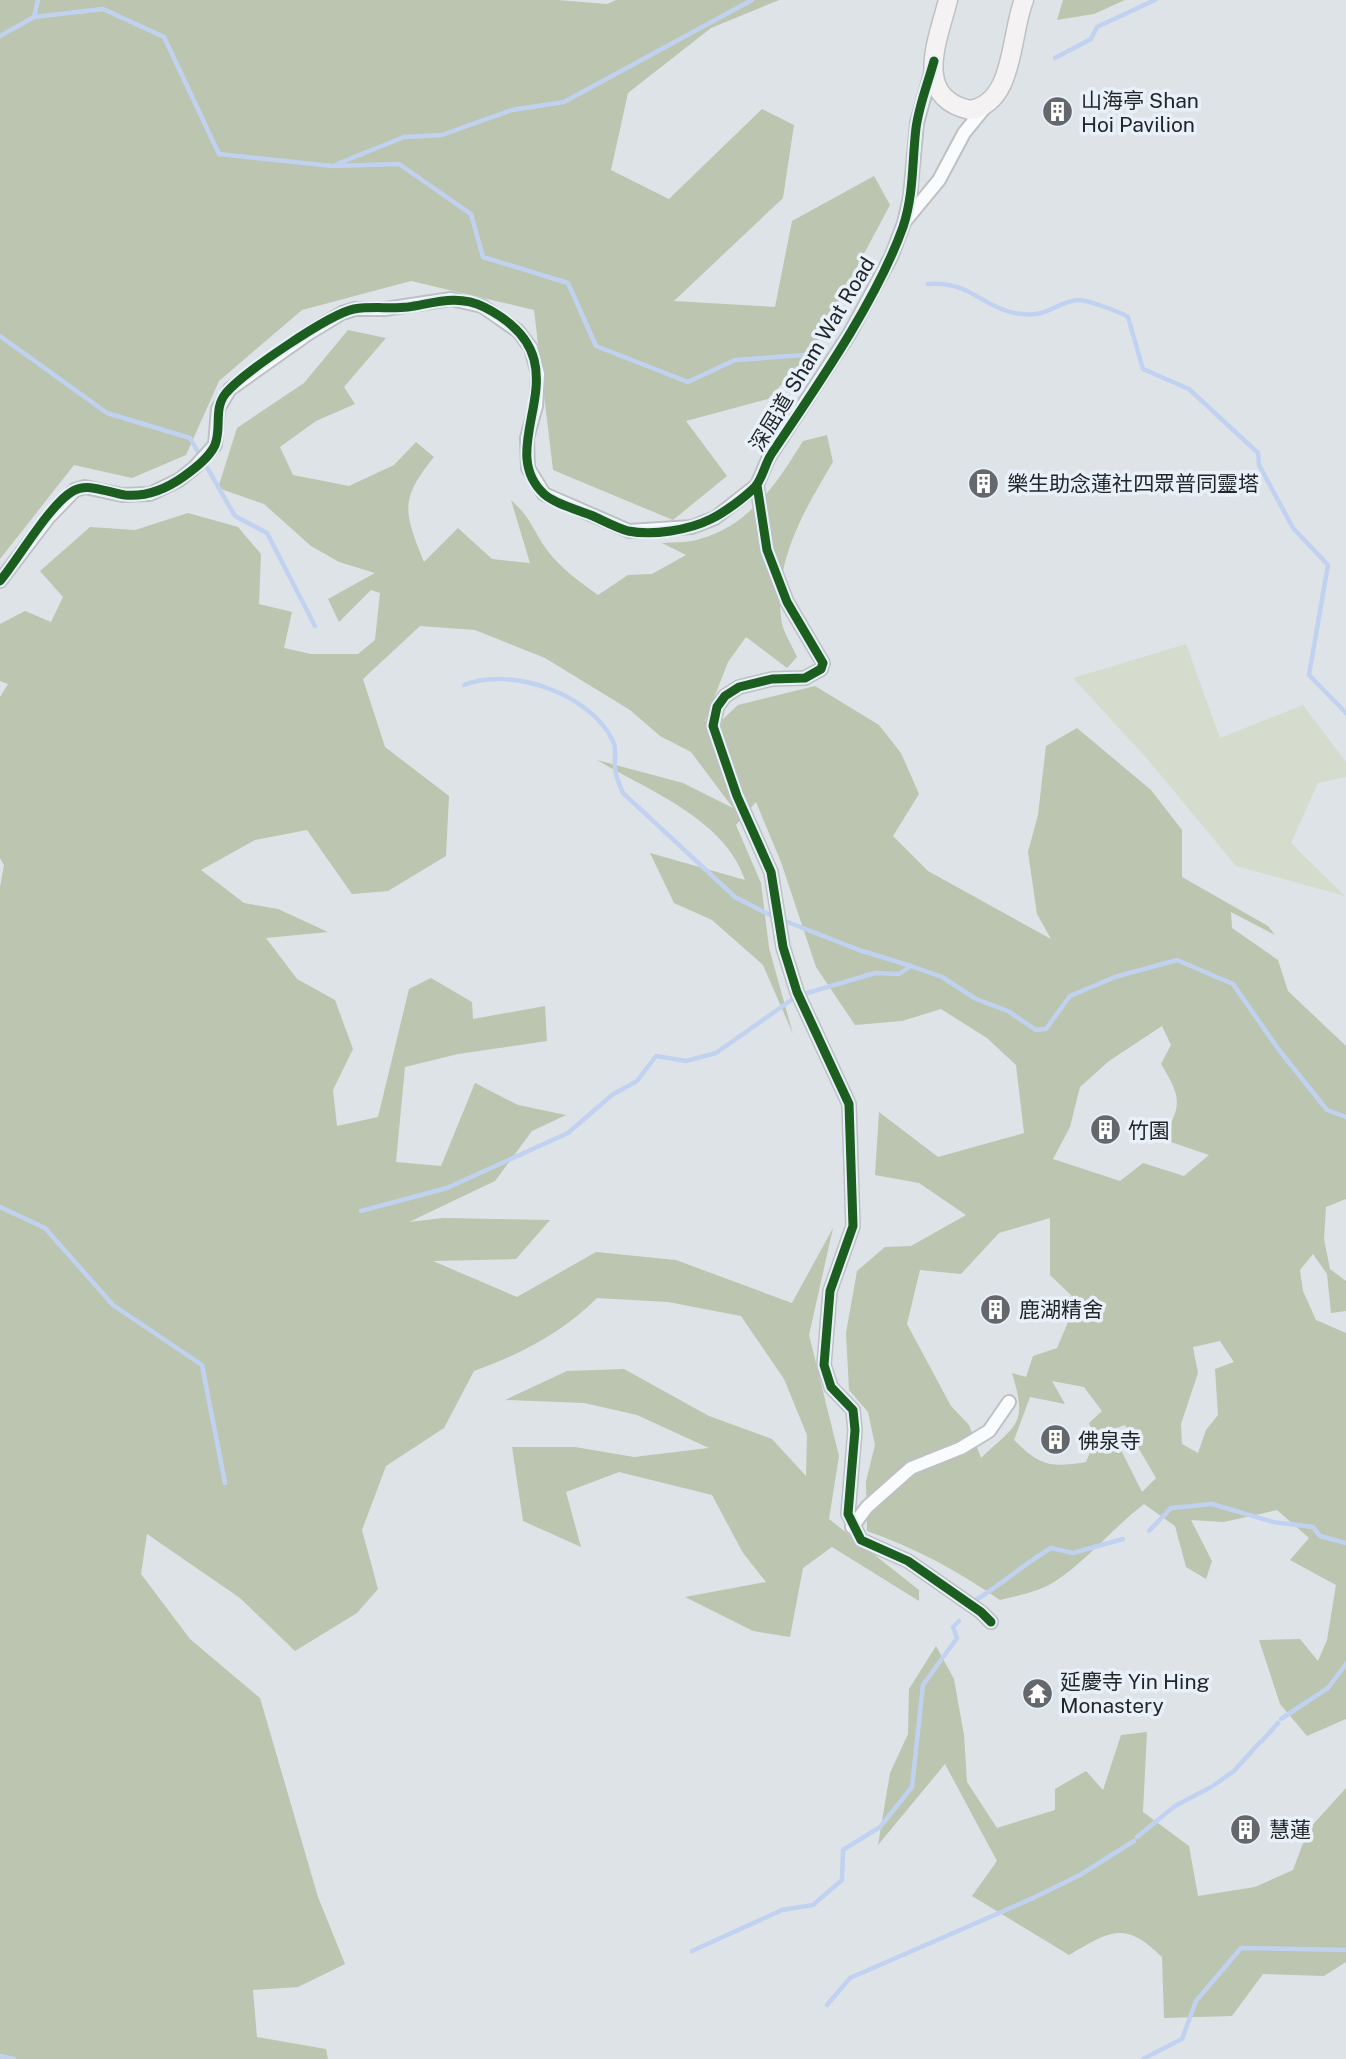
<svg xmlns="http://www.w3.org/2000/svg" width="1346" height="2059" font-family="'Public Sans','Noto Sans SC',sans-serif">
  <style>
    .green { fill: #d5dcce }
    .forest { fill: #bbc5af; fill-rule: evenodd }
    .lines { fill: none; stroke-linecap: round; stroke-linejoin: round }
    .stream { stroke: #c1d2f0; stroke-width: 4.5 }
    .minor-casing { stroke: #bdc1c4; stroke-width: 16 }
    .secondary-casing { stroke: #bdc1c4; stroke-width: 21 }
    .minor { stroke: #fafbfc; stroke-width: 12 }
    .secondary { stroke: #f5f2f4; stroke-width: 18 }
    .cycleway-casing { stroke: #e8f1f9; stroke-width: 13 }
    .cycleway { stroke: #1b5e20; stroke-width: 9 }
    .labels { text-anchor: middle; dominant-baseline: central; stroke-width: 7; stroke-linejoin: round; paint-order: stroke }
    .poi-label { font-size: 21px; fill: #232629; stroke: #e8f1f9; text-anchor: start }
    .street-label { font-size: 21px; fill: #232629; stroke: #e8f1f9 }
  </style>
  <rect width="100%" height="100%" fill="#dee3e8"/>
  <!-- green -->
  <path class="green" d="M 1186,644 L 1220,738 L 1303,705 L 1346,762 L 1346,777 L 1318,783 L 1291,843 L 1345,896 L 1236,866 L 1149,761 L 1073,678 Z"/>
  <!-- forest -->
  <path class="forest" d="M 0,0 L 558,0 L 607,4 L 616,0 L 779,0 L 711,28 L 628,93 L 611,170 L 669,199 L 762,109 L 794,125 L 783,198 L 674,301 L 775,307 L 792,221 L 874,176 L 890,205 L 811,353 L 768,399 L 686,421 L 727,476 L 673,520 L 553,470 L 534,310 L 411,281 L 302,310 L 219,381 L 186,455 L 132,478 L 74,465 L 0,559 Z
    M 1063,0 L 1125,0 L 1094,14 L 1057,20 Z
    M 348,330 L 386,338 L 344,387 L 355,404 L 316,421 L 280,447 L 293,475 L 349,486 L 394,465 L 416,442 L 434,457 C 399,500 404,512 424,562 L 458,528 L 492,559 L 530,563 L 511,500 C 532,519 532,529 547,550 C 560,568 580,582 598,595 L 628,575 L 652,574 L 686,555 L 662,543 C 674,542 688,543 700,539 C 750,525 777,483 803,441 L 827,435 L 833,462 C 805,509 774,560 781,618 C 782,631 792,645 797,657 L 787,668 L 746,637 L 728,662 L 705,721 L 723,719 L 738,705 L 815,686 L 879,725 L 901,753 L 919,794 L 893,836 L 928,871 L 1051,939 L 1037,914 L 1028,852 L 1038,815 L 1046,746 L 1077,728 L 1151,790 L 1182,830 L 1182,877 L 1268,926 L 1275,935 L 1231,912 L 1232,928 L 1278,960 L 1288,991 L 1346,1046 L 1346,1199 L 1326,1207 L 1324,1239 L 1330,1269 L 1346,1281 L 1346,1311 L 1331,1313 L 1327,1274 L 1313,1254 L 1300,1270 L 1303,1291 L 1316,1320 L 1346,1333 L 1346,1719 L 1307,1736 L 1280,1704 L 1259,1640 L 1300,1639 L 1318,1661 L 1327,1640 L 1336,1585 L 1290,1560 L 1309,1538 L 1277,1510 L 1224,1522 L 1191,1520 L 1212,1561 L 1206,1579 L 1186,1567 L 1175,1526 L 1144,1504 C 1114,1527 1086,1561 1057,1580 C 1040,1592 1020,1595 1000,1600 C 958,1571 916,1548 867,1531 L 866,1481 L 875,1445 L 868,1412 L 849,1390 L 846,1333 L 857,1271 L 885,1247 L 911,1246 L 966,1215 L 919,1183 L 875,1175 L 879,1112 L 938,1157 L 1024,1133 L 1016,1065 L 987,1038 L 941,1009 L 902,1021 L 855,1025 L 816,967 L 781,862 L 756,802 L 736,825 L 761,883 L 769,948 L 793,1034 L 763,965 L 712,920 L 674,903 L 650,853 L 745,880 C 725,819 649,791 597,760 L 683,783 L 733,808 L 691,752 L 660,736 L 630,710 L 545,658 L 475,630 L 420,626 L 363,679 L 385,747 L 449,796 L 446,856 L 388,891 L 352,894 L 307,830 L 255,840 L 201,870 L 244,903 L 278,909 L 328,932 L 266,938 L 297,979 L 335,1000 L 353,1049 L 333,1090 L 337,1126 L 378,1117 L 409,989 L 431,978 L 472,1002 L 473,1019 L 545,1006 L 547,1041 L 458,1054 L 405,1067 L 396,1162 L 441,1166 L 475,1083 L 518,1105 L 566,1115 L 532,1131 L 495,1181 L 409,1222 L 443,1218 L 550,1220 L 516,1259 L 433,1261 L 517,1297 L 596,1252 L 676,1260 L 792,1303 L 833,1228 L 809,1335 L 839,1456 L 829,1519 L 919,1590 L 919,1601 L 832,1547 L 803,1568 L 790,1637 L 753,1631 L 685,1597 L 766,1582 L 743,1553 L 712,1495 L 619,1472 L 566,1492 L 581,1547 L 523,1521 L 512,1447 L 575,1447 L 634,1457 L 709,1448 L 637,1415 L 584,1403 L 505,1400 L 567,1371 L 624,1369 L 709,1416 L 772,1439 L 806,1476 L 807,1435 L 784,1379 L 741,1316 L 668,1302 L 597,1298 C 562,1333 521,1354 474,1371 L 444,1428 L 386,1466 L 362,1530 L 378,1589 L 357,1613 L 295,1651 L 240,1598 L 147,1534 L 141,1574 L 190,1639 L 260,1698 L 318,1897 L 345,1964 L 298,1987 L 253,1990 L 257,2037 L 326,2049 L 328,2059 L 0,2059 L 0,887 L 4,865 L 0,858 L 0,697 L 8,684 L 0,681 L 0,624 L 25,611 L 51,622 L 63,597 L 40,571 L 90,527 L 135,530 L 188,513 L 238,527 L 261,554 L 259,604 L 292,612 L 284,648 L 311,654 L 358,654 L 375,640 L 380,593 L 371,590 L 339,622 L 328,599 L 375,573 L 339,562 L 311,546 L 264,504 L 218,488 L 237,428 L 304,383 ZM 1162,1026 L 1171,1045 L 1161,1064 C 1181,1097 1183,1105 1162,1139 L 1209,1155 L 1184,1176 L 1143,1163 L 1120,1181 L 1053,1159 L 1070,1127 L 1080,1087 L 1109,1061 ZM 1050,1218 L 1050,1275 L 1077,1301 L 1057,1348 L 1033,1356 L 1026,1377 L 1012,1373 C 1028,1425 1017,1424 981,1458 L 969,1425 L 951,1406 L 907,1324 L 920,1270 L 961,1274 L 999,1233 ZM 1220,1341 L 1234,1362 L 1215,1369 L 1218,1415 L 1206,1430 L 1198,1453 L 1182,1444 L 1181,1424 L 1198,1373 L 1193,1347 ZM 1052,1381 L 1084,1387 L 1102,1411 L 1089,1423 L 1096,1438 L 1086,1462 C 1051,1468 1040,1466 1014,1440 L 1030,1397 L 1065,1404 ZM 1125,1425 L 1156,1478 L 1142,1492 L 1111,1430 Z
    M 936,1646 L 954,1679 L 964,1735 L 967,1782 L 997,1828 L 1055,1810 L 1055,1789 L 1086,1771 L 1103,1790 L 1121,1735 L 1147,1732 L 1143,1812 L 1189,1846 L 1198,1896 L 1255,1887 L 1293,1870 L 1308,1830 L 1346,1788 L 1346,1962 L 1324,1976 L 1263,1974 L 1232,2016 L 1164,2018 L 1162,1957 C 1124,1920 1110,1931 1069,1955 L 972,1896 L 997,1861 L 945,1764 L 878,1845 L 890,1773 L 908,1734 L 909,1689 Z"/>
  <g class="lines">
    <!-- stream -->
    <path class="stream" d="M 34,17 L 38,0
      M 0,36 L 34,17 L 103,9 L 164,37 L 219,154 L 332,166 L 399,164 L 471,214 L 483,257 L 568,283 L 596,346 L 688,382 L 735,360 L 805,355
      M 1055,58 L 1091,39 L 1097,27 L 1155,0
      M 337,164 L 404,137 L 442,135 L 512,110 L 564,102 L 752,0
      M 928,284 C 970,281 981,306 1014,313 C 1049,319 1051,304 1077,300 C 1086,299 1120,312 1128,317 L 1143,369 L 1189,389 L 1258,453 L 1259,465 L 1293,528 L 1328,565 L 1309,675 L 1346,713
      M 0,336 L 107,413 L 190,438 L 235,516 L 267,533 L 315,626
      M 464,685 C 511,666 591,694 613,741 C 617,749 614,758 615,767 C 615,776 620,785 623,793 L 735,897 L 772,916 L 859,950 L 911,966
      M 0,1207 L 45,1228 L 113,1305 L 202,1365 L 225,1483
      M 361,1211 L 447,1188 L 568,1133 L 612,1095 L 637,1081 L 656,1056 L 686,1061 L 716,1053 L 797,996 L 875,973 L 899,974 L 911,966 L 942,977 L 976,999 L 1008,1011 L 1036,1030 L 1046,1029 L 1070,996 L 1115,977 L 1177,960 L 1233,984 L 1279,1050 L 1327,1110 L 1346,1117
      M 1149,1531 L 1171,1508 L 1212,1504 L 1273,1522 L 1313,1527 L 1320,1536 L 1346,1543
      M 976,1600 C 1002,1584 1024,1564 1051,1548 L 1073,1553 L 1123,1539
      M 1281,1719 L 1328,1688 L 1346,1664
      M 1262,1741 L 1278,1723
      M 1214,1785 L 1234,1771 L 1260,1742
      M 1137,1837 L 1175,1806 L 1211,1787
      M 692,1951 L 782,1910 L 813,1905 L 842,1880 L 843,1850 L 880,1827 L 912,1787 L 923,1685 L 957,1638 L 953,1627 L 959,1621
      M 827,2005 L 850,1978 L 1031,1899 L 1080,1875 L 1134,1841
      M 0,2056 L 14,2059
      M 1143,2059 L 1182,2039 L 1196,2001 L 1241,1948 L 1346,1950"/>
    <defs>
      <path id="minor" d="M 906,220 L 939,180 L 964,133 L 986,106
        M 757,485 L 767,550 L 787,602 L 823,663 L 821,669 L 805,678 L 772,679 L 739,687 L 725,696 L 717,707 L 713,726 L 737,796 L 771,872 L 783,947 L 797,992 L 849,1104 L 853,1226 L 830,1291 L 824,1365 L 831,1387 L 853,1410 L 855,1430 L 848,1514 L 861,1540 L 908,1561 L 981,1612 L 991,1622
        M 0,581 L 48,518 L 75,490 L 85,487 L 122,495 L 150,494 L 179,480 L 194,468 L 215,445 L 218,409 L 230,389 L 309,333 L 342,313 L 355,309 L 385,309 L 451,299 L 482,306 L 518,331 L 531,348 L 538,374 L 536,406 L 527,438 L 528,468 L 544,494 L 629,531 L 692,527 L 715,518 L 757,485 L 768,459 L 850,333 L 891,257 L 904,223 L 910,197 L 917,123 L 932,69
        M 852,1527 L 867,1507 L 911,1468 L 961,1448 L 989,1431 L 1009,1402"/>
      <path id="secondary" d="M 948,0 C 938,40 912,97 970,110 C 1015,103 1010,34 1024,0"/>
    </defs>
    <!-- minor casing -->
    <use href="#minor" class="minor-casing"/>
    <!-- secondary casing -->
    <use href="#secondary" class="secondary-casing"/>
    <!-- minor -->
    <use href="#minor" class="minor"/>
    <!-- secondary -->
    <use href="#secondary" class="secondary"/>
    <defs>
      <path id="cycleway" d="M 757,485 L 767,550 L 787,602 L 823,663 L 821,669 L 805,678 L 772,679 L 739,687 L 725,696 L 717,707 L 713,726 L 737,796 L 771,872 L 783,947 L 797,992 L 849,1104 L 853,1226 L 830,1291 L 824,1365 L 831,1387 L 853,1410 L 855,1430 L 848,1514 L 861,1540 L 908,1561 L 981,1612 L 991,1622
        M 0,581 C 19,558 50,504 73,491 C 89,482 108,493 125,495 C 146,497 166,489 183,477 C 194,469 209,458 215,445 C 222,427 213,409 226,393 C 243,373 329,314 354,309 C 372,306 391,309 408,307 C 434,303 458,294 484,307 C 593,362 489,443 544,494 C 555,504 579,510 593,516 C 604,521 617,528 628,531 C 653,536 689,530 711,519 C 725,512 744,498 755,487 C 763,478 765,463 772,453 C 817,386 876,302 903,227 C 914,194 912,161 916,128 C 919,105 928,83 934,61"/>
    </defs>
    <!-- cycleway casing -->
    <use href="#cycleway" class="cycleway-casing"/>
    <!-- cycleway -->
    <use href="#cycleway" class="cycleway"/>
  </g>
  <!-- icons -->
  <defs>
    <symbol id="building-disc" viewBox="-11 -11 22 22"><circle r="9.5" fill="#64686c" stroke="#e8f1f9"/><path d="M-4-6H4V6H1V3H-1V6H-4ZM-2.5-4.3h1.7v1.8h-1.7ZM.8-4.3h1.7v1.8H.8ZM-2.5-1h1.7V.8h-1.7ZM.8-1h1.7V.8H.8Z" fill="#fff"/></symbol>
    <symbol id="temple-disc" viewBox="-11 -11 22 22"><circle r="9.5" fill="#64686c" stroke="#e8f1f9"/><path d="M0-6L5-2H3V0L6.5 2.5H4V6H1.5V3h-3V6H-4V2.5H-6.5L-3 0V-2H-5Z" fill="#fff"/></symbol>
  </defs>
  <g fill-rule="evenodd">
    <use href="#building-disc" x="1040" y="94" width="35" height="35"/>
    <use href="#building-disc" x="966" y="466" width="35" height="35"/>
    <use href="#building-disc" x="1088" y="1112" width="35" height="35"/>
    <use href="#building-disc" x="978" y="1292" width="35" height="35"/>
    <use href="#building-disc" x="1038" y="1422" width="35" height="35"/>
    <use href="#temple-disc" x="1020" y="1676" width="35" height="35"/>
    <use href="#building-disc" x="1228" y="1812" width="35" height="35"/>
  </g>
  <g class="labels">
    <!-- poi labels -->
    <g class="poi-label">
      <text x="1081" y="100">山海亭 Shan<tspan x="1081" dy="24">Hoi Pavilion</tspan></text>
      <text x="1007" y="483">樂生助念蓮社四眾普同靈塔</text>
      <text x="1128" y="1130">竹園</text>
      <text x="1019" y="1309">鹿湖精舍</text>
      <text x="1078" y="1440">佛泉寺</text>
      <text x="1060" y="1681">延慶寺 Yin Hing<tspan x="1060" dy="24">Monastery</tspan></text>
      <text x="1269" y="1829">慧蓮</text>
    </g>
    <!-- street labels -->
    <g class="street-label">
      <text transform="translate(812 354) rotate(-59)">深屈道 Sham Wat Road</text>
    </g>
  </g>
</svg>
